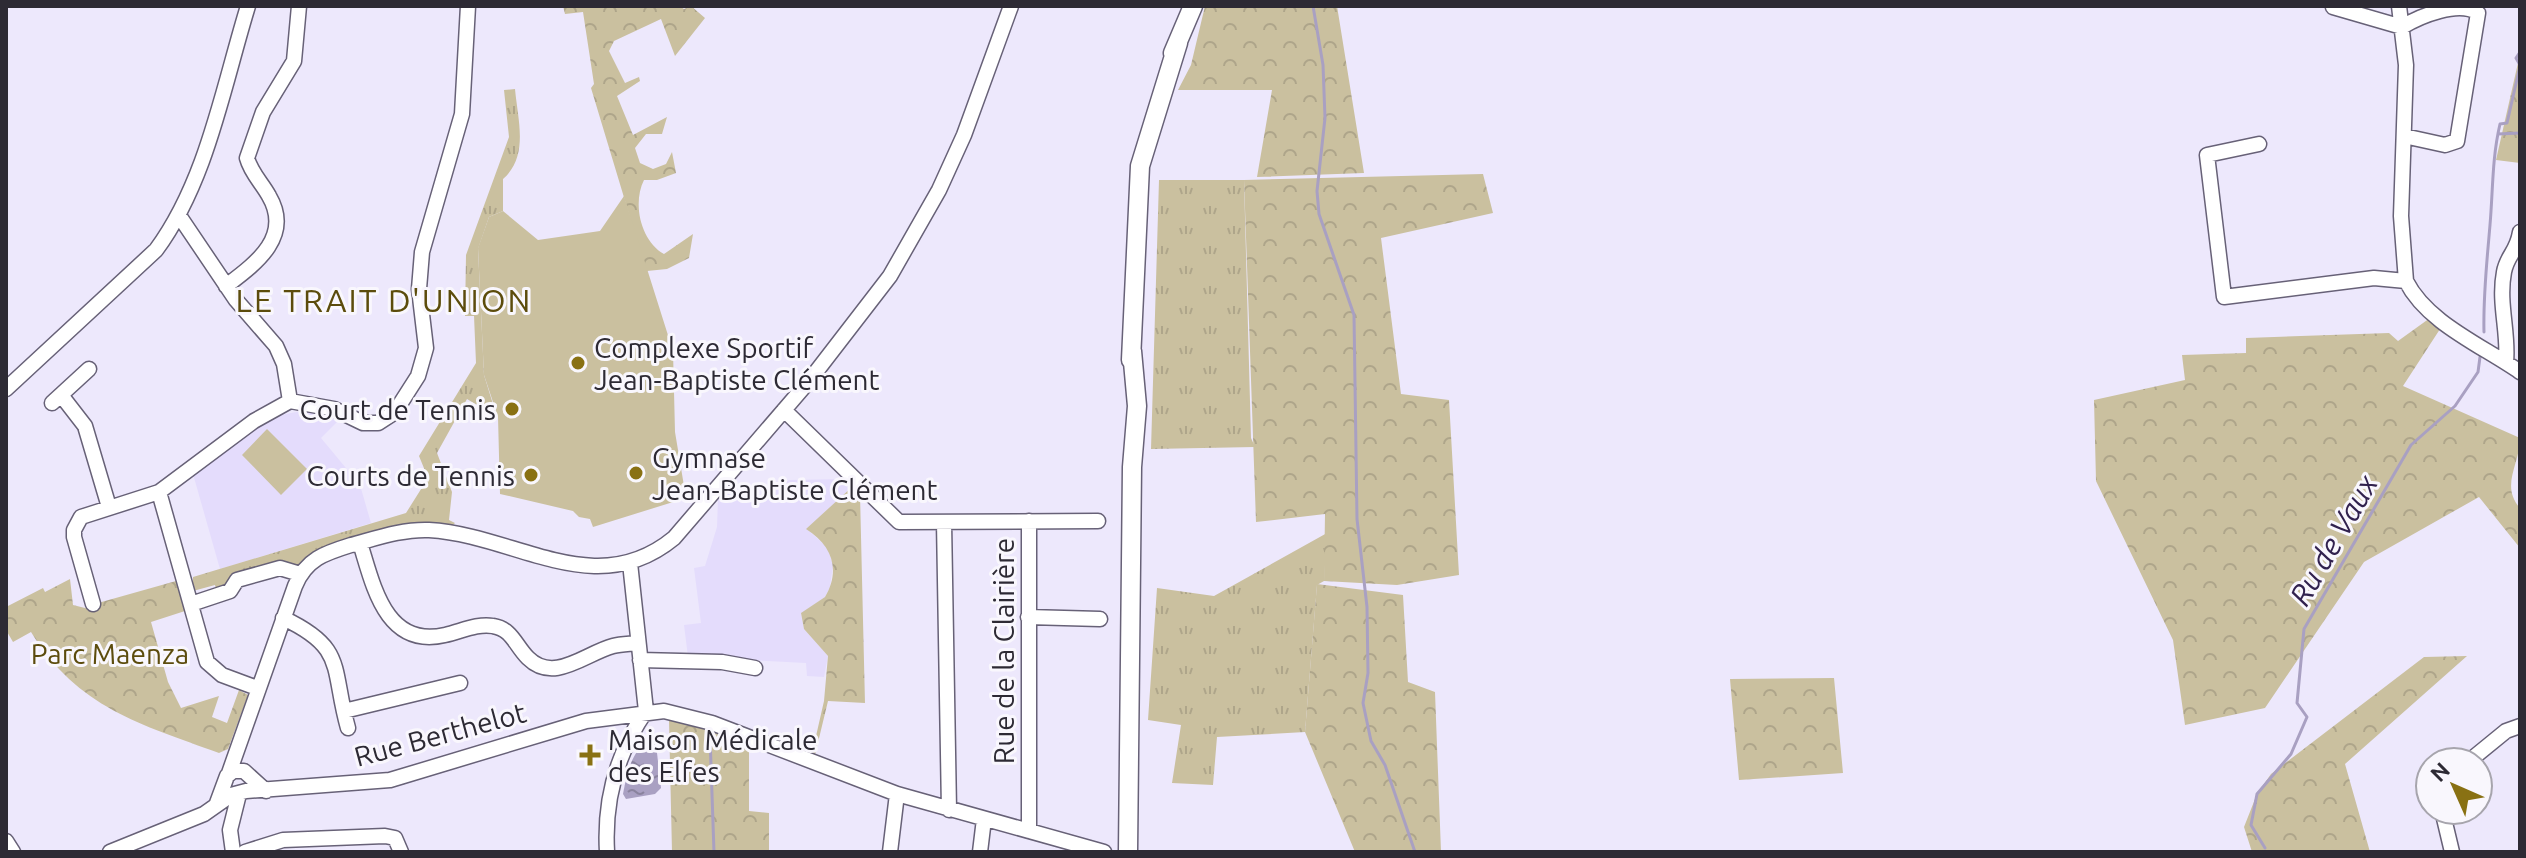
<svg xmlns="http://www.w3.org/2000/svg" width="2526" height="858" font-family="Ubuntu,sans-serif">
  <style>
    .built { fill: #e4dcfc }
    .grass { fill: url(#grass-tufts) }
    .forest { fill: url(#forest-crowns) }
    .pitch { fill: #cac09f }
    .water { fill: url(#water-ripples) }
    .lines { fill: none; stroke-linecap: round; stroke-linejoin: round }
    .stream { stroke: #a9a0c2; stroke-width: 3 }
    .minor-casing { stroke: #676177; stroke-width: 17 }
    .major-casing { stroke: #676177; stroke-width: 21 }
    .minor { stroke: #fff; stroke-width: 14 }
    .major { stroke: #fff; stroke-width: 18 }
    .poi-dot { fill: #897113; stroke: #f9f7fd; stroke-width: 3 }
    .labels { text-anchor: middle; dominant-baseline: central; stroke-width: 6; stroke-linejoin: round; paint-order: stroke }
    .poi-label { font-size: 28px; fill: #2d2a34; stroke: #f9f7fd; text-anchor: start }
    .street-label { font-size: 28px; fill: #2d2a34; stroke: #f9f7fd }
    .park-label { font-size: 28px; fill: #5c4c0d; stroke: #f9f7fd }
    .water-label { font-size: 30px; font-style: italic; fill: #31214e; stroke: #f9f7fd }
    .quarter-label { font-size: 32px; letter-spacing: 2px; fill: #5c4c0c; stroke: #f9f7fd }
  </style>
  <defs>
    <pattern id="grass-tufts" width="24" height="20" patternUnits="userSpaceOnUse" patternTransform="scale(2)"><rect width="24" height="20" fill="#cac09f"/><path d="M3 7l-1-3M5 7V3M7 7l1-3M15 17l-1-3M17 17v-4M19 17l1-3" fill="none" stroke="#aea58a"/></pattern>
    <pattern id="forest-crowns" width="20" height="18" patternUnits="userSpaceOnUse" patternTransform="scale(2)"><rect width="20" height="18" fill="#cac09f"/><path d="M2 6a3 3 0 1 1 6 0M12 15a3 3 0 1 1 6 0" fill="none" stroke="#aea58a"/></pattern>
    <pattern id="water-ripples" width="26" height="14" patternUnits="userSpaceOnUse" patternTransform="scale(2)"><rect width="26" height="14" fill="#a9a0c2"/><path d="M2 4q2-2 4 0t4 0M15 11q2-2 4 0t4 0" fill="none" stroke="#8a839e"/></pattern>
  </defs>
  <rect width="100%" height="100%" fill="#ede8fc"/>
  <!-- built -->
  <path class="built" d="M 302,411 L 340,419 L 321,438 L 360,485 L 371,523 L 220,569 L 193,474 L 257,426 L 275,416 Z
    M 846,479 L 853,486 L 807,529 L 827,547 L 833,565 L 830,587 L 825,597 L 801,614 L 804,629 L 828,656 L 824,677 L 807,676 L 806,663 L 688,657 L 684,625 L 701,623 L 694,568 L 705,566 L 717,527 L 718,499 L 730,484 L 751,502 L 789,480 Z"/>
  <!-- grass -->
  <path class="grass" d="M 515,89 C 518,121 529,156 503,179 L 503,211 L 489,217 L 478,249 L 484,375 L 497,417 L 467,399 L 437,453 L 452,492 L 449,520 L 455,523 L 451,527 L 411,527 L 300,569 L 217,593 L 215,585 L 193,591 L 193,577 L 406,513 L 428,478 L 419,456 L 476,363 L 474,316 L 465,316 L 466,255 L 509,137 L 504,90 Z
    M 1159,180 L 1244,180 L 1251,438 L 1255,447 L 1151,449 Z
    M 1327,533 L 1324,581 L 1317,585 L 1305,732 L 1217,737 L 1213,785 L 1172,783 L 1181,725 L 1148,720 L 1157,588 L 1214,596 Z"/>
  <!-- forest -->
  <path class="forest" d="M 563,6 L 680,6 L 684,9 L 691,6 L 705,18 L 675,56 L 661,19 L 614,41 L 609,51 L 625,83 L 639,77 L 640,81 L 617,96 L 633,135 L 667,117 L 662,134 L 646,134 L 635,148 L 640,163 L 653,169 L 666,164 L 672,152 L 676,173 L 657,180 L 644,180 C 632,204 641,241 664,254 L 693,234 L 689,258 L 667,269 L 647,271 L 645,267 L 591,88 L 594,84 L 583,12 L 565,14 Z
    M 1205,6 L 1337,6 L 1364,173 L 1257,177 L 1272,90 L 1178,90 L 1191,65 Z
    M 2520,54 L 2520,163 L 2496,160 Z
    M 1483,174 L 1493,213 L 1381,238 L 1401,394 L 1449,400 L 1459,575 L 1397,585 L 1324,581 L 1325,514 L 1256,522 L 1244,180 Z
    M 2430,318 L 2442,326 L 2403,386 L 2520,438 C 2520,465 2500,485 2520,508 L 2520,548 L 2479,497 L 2364,562 L 2265,708 L 2185,725 L 2173,640 L 2096,481 L 2094,400 L 2185,380 L 2182,355 L 2246,353 L 2246,338 L 2389,333 L 2398,341 Z
    M 853,486 L 860,494 L 865,703 L 828,701 L 814,759 L 811,758 L 824,701 L 828,656 L 804,629 L 801,613 L 825,597 C 841,570 832,545 806,529 Z
    M 70,579 L 73,605 L 89,609 L 98,603 L 176,581 L 185,611 L 151,622 L 168,682 L 181,708 L 219,696 L 212,717 L 227,723 L 239,690 L 248,695 L 228,749 L 219,753 C 140,724 78,708 31,632 L 13,642 L 6,630 L 6,607 L 43,588 L 45,592 Z
    M 1317,584 L 1403,595 L 1408,682 L 1435,692 L 1441,852 L 1355,852 L 1305,732 Z
    M 2467,656 L 2345,764 L 2370,852 L 2252,852 L 2244,827 L 2257,794 L 2271,774 L 2424,657 Z
    M 1834,678 L 1843,773 L 1739,780 L 1730,679 Z
    M 669,720 L 700,727 L 749,746 L 749,811 L 769,813 L 769,852 L 672,852 Z"/>
  <!-- pitch -->
  <path class="pitch" d="M 624,196 L 673,351 L 675,432 L 686,498 L 593,527 L 590,519 L 579,517 L 573,511 L 500,494 L 498,417 L 484,375 L 478,248 L 489,217 L 503,211 L 538,240 L 600,231 Z
    M 267,429 L 307,469 L 281,495 L 242,455 Z"/>
  <!-- water -->
  <path class="water" d="M 648,740 L 656,744 L 661,788 L 655,794 L 626,799 L 623,794 C 627,773 631,753 648,740 Z"/>
  <g class="lines">
    <!-- stream -->
    <path class="stream" d="M 1313,6 L 1323,65 L 1325,118 L 1317,191 L 1319,214 L 1354,315 L 1357,519 L 1367,607 L 1368,673 L 1363,703 L 1371,741 L 1385,765 L 1415,852
      M 2520,52 L 2516,58 L 2520,65
      M 2498,134 L 2520,133
      M 2484,332 C 2483,295 2487,261 2490,225 C 2493,190 2492,158 2500,124 L 2507,123 L 2520,66
      M 710,736 L 714,852
      M 2265,848 L 2251,825 L 2257,794 L 2291,754 L 2307,717 L 2297,703 L 2304,629 L 2411,445 L 2455,406 L 2478,372 L 2480,357"/>
    <defs>
      <path id="minor" d="M 2399,6 L 2406,65 L 2401,216 L 2406,281 C 2427,323 2483,346 2520,372
        M 2333,7 L 2402,27
        M 2402,27 C 2420,16 2459,0 2478,13 L 2457,141 L 2445,145 L 2404,136
        M 2259,144 L 2207,155 L 2224,297 L 2374,278 L 2406,281
        M 180,217 L 236,300 L 276,346 L 284,364 L 290,401
        M 226,286 C 255,264 293,237 269,196 C 262,183 251,173 247,158 L 263,112 L 294,61 L 299,6
        M 2506,362 C 2509,333 2498,303 2504,272 C 2507,255 2517,252 2520,232
        M 6,389 L 156,250 C 207,181 223,87 248,6
        M 61,395 L 85,426 L 109,507
        M 290,401 L 334,409 L 363,423 L 378,423 L 395,412 L 418,376 L 426,348 L 419,289 L 422,252 L 462,114 L 468,6
        M 52,403 L 89,369
        M 784,410 L 899,522 L 1098,521
        M 159,492 L 207,662 L 222,675 L 257,688
        M 1029,521 L 1029,831
        M 944,522 L 949,810
        M 360,543 C 373,584 385,649 445,635 C 460,632 477,623 493,626 C 512,629 515,645 528,658 C 554,684 586,653 613,646 C 621,644 630,644 638,643
        M 630,563 L 646,711
        M 93,604 L 74,537 L 74,530 L 81,517 L 159,492 L 254,421 L 290,401
        M 191,604 L 230,591 L 237,580 L 280,568 L 300,574
        M 1028,617 L 1100,619
        M 283,618 C 347,648 331,668 348,728
        M 640,660 L 722,662 L 755,668
        M 344,711 L 460,683
        M 2468,762 L 2506,731 L 2520,726
        M 229,773 L 295,586 C 306,559 325,553 351,545 C 377,538 402,529 429,530 C 516,535 595,603 674,538 L 809,381 L 890,276 L 939,190 L 964,135 L 1011,6
        M 217,803 L 227,776 L 233,771 L 244,771 L 266,791
        M 2442,810 L 2452,852
        M 6,841 L 13,852
        M 110,852 L 204,814 L 231,795 L 246,791 L 390,780 L 586,721 L 664,711 L 712,723 L 897,794 L 1104,852
        M 233,852 L 230,830 L 239,794
        M 245,852 L 283,840 L 385,836 L 395,838 L 401,852
        M 607,852 C 604,800 616,754 646,711
        M 890,852 L 897,794
        M 980,852 L 984,819"/>
      <path id="major" d="M 1173,53 L 1193,6
        M 1131,360 L 1140,166 L 1178,43
        M 1128,852 L 1132,467 L 1137,406 L 1132,351"/>
    </defs>
    <!-- minor casing -->
    <use href="#minor" class="minor-casing"/>
    <!-- major casing -->
    <use href="#major" class="major-casing"/>
    <!-- minor -->
    <use href="#minor" class="minor"/>
    <!-- major -->
    <use href="#major" class="major"/>
  </g>
  <!-- markers -->
  <g class="poi-dot">
    <circle cx="578" cy="363" r="8"/>
    <circle cx="512" cy="409" r="8"/>
    <circle cx="636" cy="473" r="8"/>
    <circle cx="531" cy="475" r="8"/>
    <path d="M586 743h8v8h8v8h-8v8h-8v-8h-8v-8h8z"/>
  </g>
  <g class="labels">
    <!-- poi labels -->
    <g class="poi-label">
      <text x="594" y="347">Complexe Sportif<tspan x="594" dy="32">Jean-Baptiste Clément</tspan></text>
      <text x="496" y="409" text-anchor="end">Court de Tennis</text>
      <text x="652" y="457">Gymnase<tspan x="652" dy="32">Jean-Baptiste Clément</tspan></text>
      <text x="515" y="475" text-anchor="end">Courts de Tennis</text>
      <text x="608" y="739">Maison Médicale<tspan x="608" dy="32">des Elfes</tspan></text>
    </g>
    <!-- street labels -->
    <g class="street-label">
      <text transform="translate(1003 651) rotate(-90)">Rue de la Clairière</text>
      <text transform="translate(440 734) rotate(-15)">Rue Berthelot</text>
    </g>
    <!-- park labels -->
    <g class="park-label">
      <text x="110" y="653">Parc Maenza</text>
    </g>
    <!-- water labels -->
    <g class="water-label">
      <text transform="translate(2333 540) rotate(-60)">Ru de Vaux</text>
    </g>
    <!-- quarter labels -->
    <g class="quarter-label">
      <text x="384" y="300">LE TRAIT D'UNION</text>
    </g>
  </g>
  <!-- border -->
  <rect width="2526" height="858" fill="none" stroke="#2d2a34" stroke-width="16"/>
  <!-- north arrow -->
  <g transform="translate(2454 786) rotate(315)"><circle r="38" fill="#f9f7fd" stroke="#a7a5ad" stroke-width="2"/>
  <path d="M0-6L14 30L0 20L-14 30Z" fill="#897113"/>
  <text y="-12" font-size="22" font-weight="bold" text-anchor="middle" fill="#2d2a34">N</text>
  </g>
</svg>
